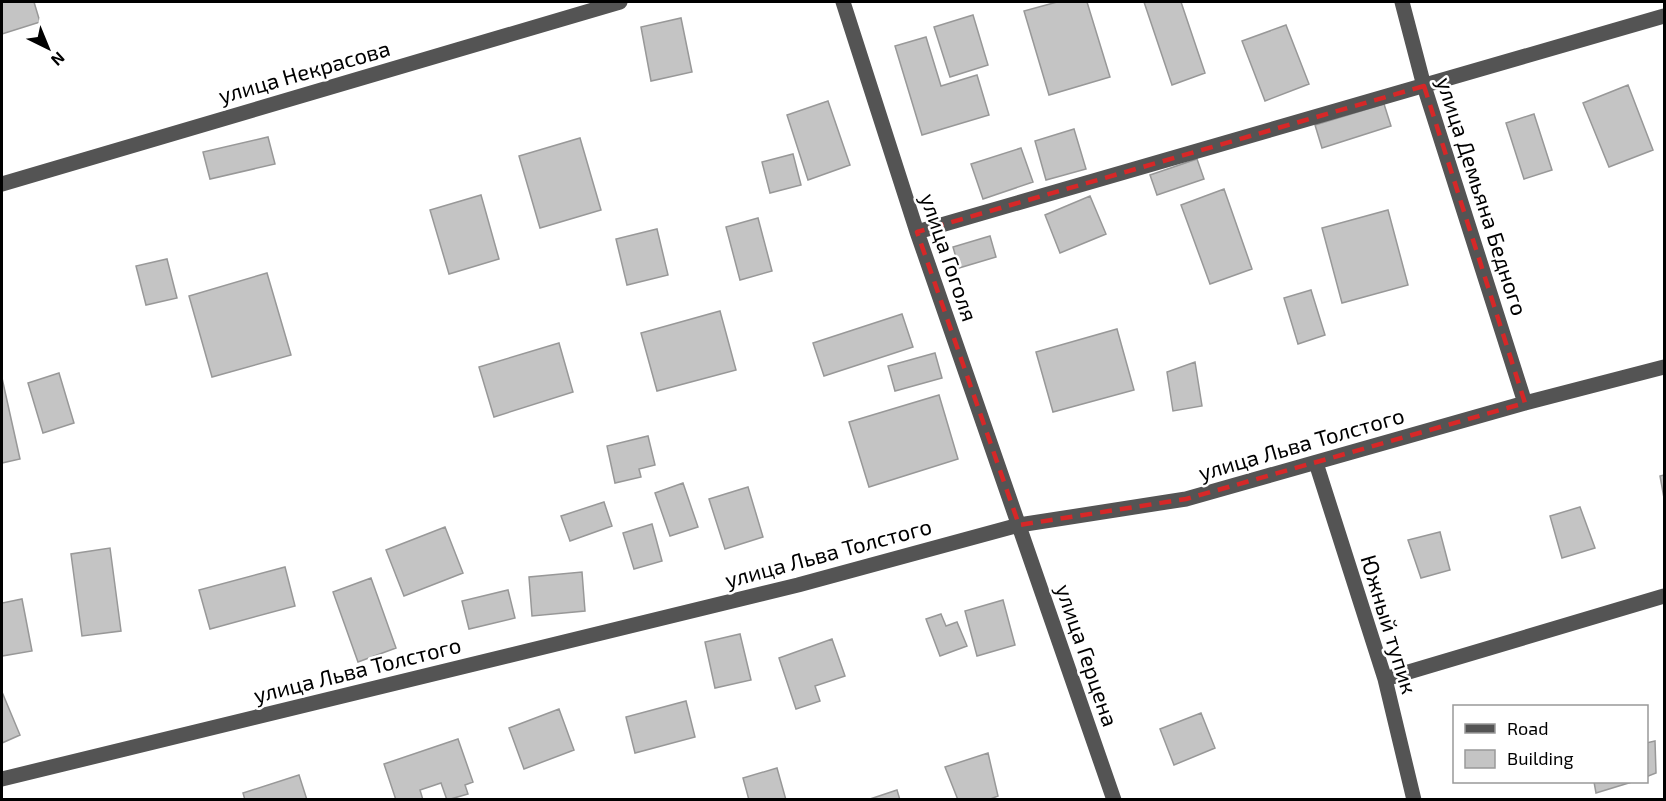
<svg xmlns="http://www.w3.org/2000/svg" width="1666" height="801" font-family="'Exo 2',sans-serif">
  <style>
    .building { fill: #c4c4c4; stroke: #989898; stroke-width: 1.5 }
    .lines { fill: none; stroke-linecap: round; stroke-linejoin: round }
    .minor { stroke: #545454; stroke-width: 15 }
    .marked { fill: none; stroke: #d62828; stroke-width: 4.5; stroke-dasharray: 12 8; stroke-linejoin: round }
    .labels { text-anchor: middle; dominant-baseline: central; stroke-width: 5; stroke-linejoin: round; paint-order: stroke }
    .street-label { font-size: 22px; fill: #000; stroke: #fff }
  </style>
  <rect width="100%" height="100%" fill="#fff"/>
  <!-- building -->
  <path class="building" d="M 2,2 L 34,2 L 40,22 L 2,34 Z
    M 1057,2 L 1087,2 L 1110,77 L 1049,95 L 1024,11 Z
    M 1144,2 L 1181,2 L 1205,73 L 1172,85 Z
    M 973,15 L 988,65 L 950,77 L 934,27 Z
    M 681,18 L 692,72 L 651,81 L 641,27 Z
    M 1286,25 L 1309,84 L 1265,101 L 1242,41 Z
    M 926,37 L 941,86 L 977,75 L 989,115 L 922,135 L 895,46 Z
    M 1628,85 L 1653,150 L 1609,167 L 1583,103 Z
    M 828,101 L 850,165 L 808,180 L 787,115 Z
    M 1384,104 L 1391,126 L 1322,148 L 1315,125 Z
    M 1534,114 L 1552,170 L 1524,179 L 1506,123 Z
    M 1074,129 L 1086,169 L 1046,180 L 1035,141 Z
    M 268,137 L 275,164 L 210,179 L 203,152 Z
    M 580,138 L 601,210 L 540,228 L 519,156 Z
    M 1021,148 L 1033,182 L 983,199 L 971,164 Z
    M 793,154 L 801,185 L 770,193 L 762,162 Z
    M 1197,159 L 1204,179 L 1157,195 L 1150,175 Z
    M 1224,189 L 1252,269 L 1210,284 L 1181,205 Z
    M 481,195 L 499,259 L 449,274 L 430,210 Z
    M 1090,196 L 1106,234 L 1060,253 L 1045,215 Z
    M 1388,210 L 1408,285 L 1342,303 L 1322,228 Z
    M 758,218 L 772,271 L 740,280 L 726,227 Z
    M 657,229 L 668,275 L 627,285 L 616,239 Z
    M 990,236 L 996,257 L 959,268 L 953,247 Z
    M 167,259 L 177,298 L 146,305 L 136,266 Z
    M 267,273 L 291,355 L 212,377 L 189,296 Z
    M 1311,290 L 1325,335 L 1298,344 L 1284,298 Z
    M 720,311 L 736,370 L 657,391 L 641,333 Z
    M 902,314 L 913,347 L 824,376 L 813,343 Z
    M 1117,329 L 1134,390 L 1053,412 L 1036,352 Z
    M 559,343 L 573,392 L 494,417 L 479,367 Z
    M 935,353 L 942,378 L 895,391 L 888,366 Z
    M 1195,362 L 1202,406 L 1173,411 L 1167,372 Z
    M 59,373 L 74,423 L 43,433 L 28,383 Z
    M 2,378 L 20,459 L 2,463 Z
    M 939,395 L 958,459 L 869,487 L 849,422 Z
    M 648,436 L 655,465 L 639,469 L 641,477 L 615,483 L 607,446 Z
    M 1664,475 L 1664,498 L 1660,476 Z
    M 683,483 L 698,527 L 670,536 L 655,493 Z
    M 748,487 L 763,537 L 725,549 L 709,499 Z
    M 604,502 L 612,526 L 570,541 L 561,516 Z
    M 1580,507 L 1595,548 L 1562,558 L 1550,516 Z
    M 652,524 L 662,561 L 634,569 L 623,533 Z
    M 445,527 L 463,573 L 404,596 L 386,550 Z
    M 1440,532 L 1450,570 L 1421,578 L 1408,540 Z
    M 110,548 L 121,631 L 82,636 L 71,554 Z
    M 285,567 L 295,606 L 210,629 L 199,590 Z
    M 582,572 L 585,611 L 532,616 L 529,577 Z
    M 371,578 L 396,648 L 358,662 L 333,592 Z
    M 508,590 L 515,618 L 469,629 L 462,601 Z
    M 22,599 L 32,651 L 2,656 L 2,603 Z
    M 1003,600 L 1015,645 L 977,656 L 965,611 Z
    M 941,614 L 946,626 L 957,622 L 967,646 L 940,656 L 926,619 Z
    M 740,634 L 751,680 L 715,688 L 705,642 Z
    M 832,639 L 845,676 L 815,686 L 820,701 L 796,709 L 779,658 Z
    M 2,692 L 20,735 L 2,743 Z
    M 686,701 L 695,737 L 635,753 L 626,717 Z
    M 559,709 L 574,750 L 524,769 L 509,728 Z
    M 1201,713 L 1215,748 L 1174,765 L 1160,729 Z
    M 458,739 L 473,782 L 465,785 L 468,794 L 447,800 L 441,783 L 420,790 L 423,800 L 396,800 L 384,764 Z
    M 1655,741 L 1656,773 L 1646,777 L 1646,743 Z
    M 988,753 L 998,796 L 988,800 L 958,800 L 945,767 Z
    M 777,768 L 786,800 L 749,800 L 743,778 Z
    M 299,775 L 307,800 L 245,800 L 243,793 Z
    M 1594,782 L 1632,782 L 1596,793 Z
    M 897,790 L 900,800 L 867,800 Z"/>
  <g class="lines">
    <!-- minor -->
    <path class="minor" d="M 843,2 L 917,232 L 1114,800
      M 1402,2 L 1424,86 L 1525,403
      M 2,184 L 620,2
      M 917,232 L 1664,16
      M 1316,463 L 1385,679 L 1414,800
      M 1385,679 L 1664,596
      M 2,779 L 798,585 L 1019,525 L 1186,499 L 1525,403 L 1664,367"/>
  </g>
  <!-- marked area -->
  <path class="marked" d="M 1424,86 L 1525,403 L 1186,499 L 1019,525 L 917,232 Z"/>
  <g class="labels">
    <!-- street labels -->
    <g class="street-label">
      <text transform="translate(304 71) rotate(-16)">улица Некрасова</text>
      <text transform="translate(1483 196) rotate(72)">улица Демьяна Бедного</text>
      <text transform="translate(950 257) rotate(71)">улица Гоголя</text>
      <text transform="translate(1301 443) rotate(-16)">улица Льва Толстого</text>
      <text transform="translate(828 552) rotate(-15)">улица Льва Толстого</text>
      <text transform="translate(1390 624) rotate(73)">Южный тупик</text>
      <text transform="translate(1088 655) rotate(71)">улица Герцена</text>
      <text transform="translate(357 669) rotate(-14)">улица Льва Толстого</text>
    </g>
  </g>
  <!-- border -->
  <rect width="1666" height="801" fill="none" stroke="#000000" stroke-width="6"/>
  <!-- legend -->
  <rect x="1453" y="705" width="195" height="78" fill="#ffffff" stroke="#999999" stroke-width="1.5"/>
  <rect x="1465" y="724" width="30" height="9" fill="#545454" stroke="#999999" stroke-width="1.5"/>
  <text x="1507" y="735" font-size="18" fill="#000000">Road</text>
  <rect x="1465" y="750" width="30" height="18" fill="#c4c4c4" stroke="#999999" stroke-width="1.5"/>
  <text x="1507" y="765" font-size="18" fill="#000000">Building</text>
  <!-- north arrow -->
  <g transform="translate(48 48) rotate(137)" stroke="#ffffff" stroke-width="4.5" paint-order="stroke">
  <path d="M0-4.5L10 22L0 15L-10 22Z" fill="#000000"/>
  <text y="-9" font-size="16" font-weight="bold" text-anchor="middle" fill="#000000">N</text>
  </g>
</svg>
